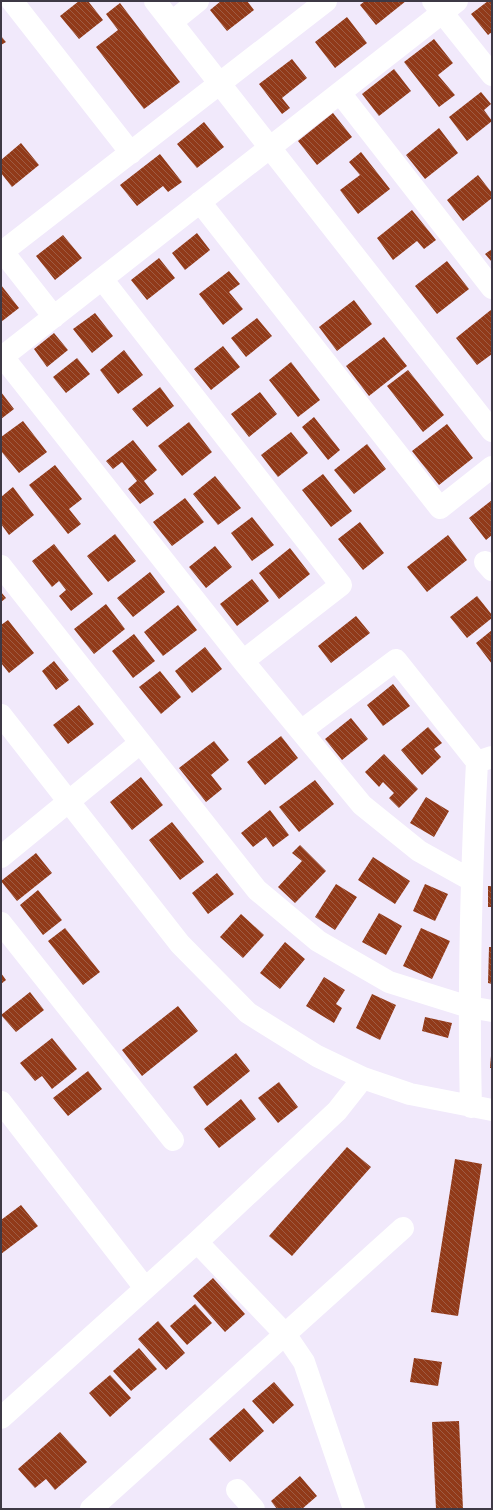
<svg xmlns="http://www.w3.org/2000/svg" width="493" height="1510" font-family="'PT Sans Narrow',sans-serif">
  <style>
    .building { fill: url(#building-back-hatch) }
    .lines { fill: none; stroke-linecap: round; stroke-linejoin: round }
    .minor { stroke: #fff; stroke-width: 22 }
  </style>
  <defs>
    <pattern id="building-back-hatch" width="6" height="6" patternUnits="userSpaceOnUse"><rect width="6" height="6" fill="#913a19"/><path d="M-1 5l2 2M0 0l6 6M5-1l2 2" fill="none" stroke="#9e5c44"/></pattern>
  </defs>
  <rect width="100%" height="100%" fill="#f1e9fb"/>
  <!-- building -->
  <path class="building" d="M 79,1 L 88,1 L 103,20 L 79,39 L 60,16 Z
    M 221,1 L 247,1 L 254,10 L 227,31 L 210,10 Z
    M 365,1 L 406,1 L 376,25 L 360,5 Z
    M 488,1 L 492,1 L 492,32 L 488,35 L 471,14 Z
    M 120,3 L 180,82 L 144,109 L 96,47 L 118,30 L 106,14 Z
    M 347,17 L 367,43 L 335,68 L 315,42 Z
    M 1,36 L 6,42 L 1,45 Z
    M 434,39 L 453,63 L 438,75 L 455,95 L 439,107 L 404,62 Z
    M 292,59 L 307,78 L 282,98 L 290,108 L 282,114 L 259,84 Z
    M 394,69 L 411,91 L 379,116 L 362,94 Z
    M 481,92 L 491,104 L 484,110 L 492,121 L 467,141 L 449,117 Z
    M 333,113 L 352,137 L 317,165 L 298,141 Z
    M 204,122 L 224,147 L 197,168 L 177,144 Z
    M 439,128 L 458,153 L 425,179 L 406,155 Z
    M 21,143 L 39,165 L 12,187 L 1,173 L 1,160 Z
    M 361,152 L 390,189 L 358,214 L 340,190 L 360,175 L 349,162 Z
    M 160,154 L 182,182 L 168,192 L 163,186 L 137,206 L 120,185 Z
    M 478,175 L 492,193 L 492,198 L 463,221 L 447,200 Z
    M 412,210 L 436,240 L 424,249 L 417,241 L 393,260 L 377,238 Z
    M 197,233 L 210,250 L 185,270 L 172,253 Z
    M 63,235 L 82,258 L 55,280 L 36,256 Z
    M 492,249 L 492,262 L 485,254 Z
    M 159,258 L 175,278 L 147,300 L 131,280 Z
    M 447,261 L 469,289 L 437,314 L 415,286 Z
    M 229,271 L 240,284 L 229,292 L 243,309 L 223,325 L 199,294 Z
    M 1,285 L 19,308 L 1,322 Z
    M 354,300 L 372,324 L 337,351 L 319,327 Z
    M 492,309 L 492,354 L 477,365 L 456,338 Z
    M 95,313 L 113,336 L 92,353 L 73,329 Z
    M 257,318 L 272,336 L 246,357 L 231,338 Z
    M 54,333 L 68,350 L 47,367 L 34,349 Z
    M 384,337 L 407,366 L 369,396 L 346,366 Z
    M 223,346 L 240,367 L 211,390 L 194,369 Z
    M 124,350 L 143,375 L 118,394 L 100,370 Z
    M 77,358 L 90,374 L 66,393 L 53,377 Z
    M 291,362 L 320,400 L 298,417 L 269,380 Z
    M 408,370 L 444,415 L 423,432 L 387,386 Z
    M 160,387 L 174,406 L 147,427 L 132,409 Z
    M 1,392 L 14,409 L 1,419 Z
    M 260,392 L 277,414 L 249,437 L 231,414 Z
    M 314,417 L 340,450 L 328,460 L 302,427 Z
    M 23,421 L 47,452 L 19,473 L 1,451 L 1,437 Z
    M 189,422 L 212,452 L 182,476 L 158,446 Z
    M 447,424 L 473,458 L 439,485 L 412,451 Z
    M 291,432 L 308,453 L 278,477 L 261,455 Z
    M 133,440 L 157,470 L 144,481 L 154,494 L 140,504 L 128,489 L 137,481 L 122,462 L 113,469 L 106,461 Z
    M 367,444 L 386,469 L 354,494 L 334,470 Z
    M 55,465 L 82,499 L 69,509 L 81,524 L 68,534 L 29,485 Z
    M 323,474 L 352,511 L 331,527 L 302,490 Z
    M 215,476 L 241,508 L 218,525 L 193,494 Z
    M 13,487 L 34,515 L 9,535 L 1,524 L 1,497 Z
    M 185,498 L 204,522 L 172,546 L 153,522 Z
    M 492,500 L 492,535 L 486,540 L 469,518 Z
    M 252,517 L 274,545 L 252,561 L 231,533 Z
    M 360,522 L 384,553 L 363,570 L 338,539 Z
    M 115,534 L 136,561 L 108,582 L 87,556 Z
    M 448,535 L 467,560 L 427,592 L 407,567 Z
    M 54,544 L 93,594 L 71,611 L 59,596 L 66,590 L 59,581 L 52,587 L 32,561 Z
    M 215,546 L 232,567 L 206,588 L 189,567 Z
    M 290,548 L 310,574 L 279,599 L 259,573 Z
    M 150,572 L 165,592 L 133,617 L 117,598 Z
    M 252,579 L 269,601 L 237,626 L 220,604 Z
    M 1,592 L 6,598 L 1,602 Z
    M 477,596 L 492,615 L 492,618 L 467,638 L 450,617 Z
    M 106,604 L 125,629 L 94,654 L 74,629 Z
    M 178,605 L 197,630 L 163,656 L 144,632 Z
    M 356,616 L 370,633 L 331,663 L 318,646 Z
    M 8,620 L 34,653 L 9,673 L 1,663 L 1,625 Z
    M 492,630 L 492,664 L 476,643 Z
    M 134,634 L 155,661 L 133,678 L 112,651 Z
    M 205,647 L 222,669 L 192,693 L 175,671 Z
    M 54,661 L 69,680 L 56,690 L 42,671 Z
    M 160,671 L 181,697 L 161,714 L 139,687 Z
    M 393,684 L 410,706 L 383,726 L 367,705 Z
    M 79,705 L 94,724 L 68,744 L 53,725 Z
    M 351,718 L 368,739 L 342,760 L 325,739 Z
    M 428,727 L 442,743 L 434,749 L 441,757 L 422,775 L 401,750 Z
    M 281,736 L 298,758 L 265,785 L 247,762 Z
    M 214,741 L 229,760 L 211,775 L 222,789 L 206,802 L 179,768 Z
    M 384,754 L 418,789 L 399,808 L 389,798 L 394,793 L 383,782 L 379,787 L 365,772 Z
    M 141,777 L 163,805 L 132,830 L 110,802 Z
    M 315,780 L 334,804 L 299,832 L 279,807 Z
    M 426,797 L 449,811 L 434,837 L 410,823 Z
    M 270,810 L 289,835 L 273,847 L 266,837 L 253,847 L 241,833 Z
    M 172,822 L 204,862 L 180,880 L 149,840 Z
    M 300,845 L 326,871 L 295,903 L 278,887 L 302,861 L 292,853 Z
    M 36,853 L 52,873 L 17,901 L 1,881 Z
    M 373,857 L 410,881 L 395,904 L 358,880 Z
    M 217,873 L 234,894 L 208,914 L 192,893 Z
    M 336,884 L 357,897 L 335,930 L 315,917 Z
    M 425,884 L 448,894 L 435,921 L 413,911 Z
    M 488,886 L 492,886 L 492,907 L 488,907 Z
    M 38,890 L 62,920 L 43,935 L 20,905 Z
    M 379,913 L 402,926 L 386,955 L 362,942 Z
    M 241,914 L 264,935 L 243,958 L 220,937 Z
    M 65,928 L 100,972 L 83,985 L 48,941 Z
    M 421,928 L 450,941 L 432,979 L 403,966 Z
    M 285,942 L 305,959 L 280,989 L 260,973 Z
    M 489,947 L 492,947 L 492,984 L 488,983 Z
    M 1,973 L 6,980 L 1,984 Z
    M 324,977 L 345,990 L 336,1004 L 342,1008 L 334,1023 L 306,1006 Z
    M 30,992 L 44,1010 L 16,1032 L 1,1015 Z
    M 372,994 L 396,1005 L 380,1040 L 356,1028 Z
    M 178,1006 L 198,1031 L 142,1076 L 122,1050 Z
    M 425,1017 L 452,1023 L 448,1038 L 422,1031 Z
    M 52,1038 L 77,1069 L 52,1089 L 42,1076 L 35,1081 L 20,1063 Z
    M 236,1053 L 250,1071 L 207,1106 L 193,1087 Z
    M 491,1056 L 492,1056 L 492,1068 L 490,1068 Z
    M 88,1071 L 102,1089 L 68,1116 L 53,1098 Z
    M 279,1082 L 298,1107 L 278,1123 L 258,1098 Z
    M 241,1099 L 256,1119 L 219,1148 L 204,1129 Z
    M 347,1147 L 371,1167 L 292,1256 L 269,1236 Z
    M 455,1159 L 482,1164 L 458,1316 L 431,1312 Z
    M 21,1205 L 38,1226 L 1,1254 L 1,1220 Z
    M 213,1278 L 245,1314 L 225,1332 L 193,1296 Z
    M 195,1304 L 212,1323 L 187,1345 L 170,1326 Z
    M 158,1321 L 185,1353 L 166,1370 L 138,1339 Z
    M 139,1348 L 157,1369 L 131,1391 L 113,1371 Z
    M 414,1358 L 442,1362 L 438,1386 L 410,1382 Z
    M 110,1375 L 131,1398 L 110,1417 L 89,1393 Z
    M 274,1382 L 294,1405 L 273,1424 L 252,1401 Z
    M 244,1408 L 264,1431 L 230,1462 L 209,1439 Z
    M 459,1421 L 463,1509 L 436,1509 L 432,1422 Z
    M 60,1432 L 87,1462 L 55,1490 L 46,1479 L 35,1488 L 18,1469 Z
    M 300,1476 L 317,1496 L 302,1509 L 277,1509 L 271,1501 Z"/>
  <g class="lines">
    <!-- minor -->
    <path class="minor" d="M 12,1 L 131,153
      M 155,1 L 492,431
      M 433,1 L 492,75
      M 172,22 L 198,1
      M 340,93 L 492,288
      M 200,202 L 440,508 L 492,467
      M 3,252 L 54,317
      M 1,253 L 326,1
      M 102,279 L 341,585 L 243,661
      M 3,357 L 243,661 L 362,805 L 419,851 L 471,880
      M 1,358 L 457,1
      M 485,562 L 492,570
      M 1,566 L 257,890 L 318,941 L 389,982 L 469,1007 L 492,1011
      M 1,715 L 180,944 L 248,1013 L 317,1056 L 363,1078 L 410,1094 L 492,1110
      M 301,731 L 396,660 L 477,762
      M 1,857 L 140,743
      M 1,923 L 173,1140
      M 1,1102 L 145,1288
      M 471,1107 C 468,991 471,878 477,762 L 492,757
      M 197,1242 L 285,1334 L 304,1362 L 354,1509
      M 1,1418 L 197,1242 L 337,1111 L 363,1078
      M 237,1490 L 254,1509
      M 91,1509 L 403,1228"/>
  </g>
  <!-- border -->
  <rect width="493" height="1510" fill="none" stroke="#3e3945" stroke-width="4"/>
</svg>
